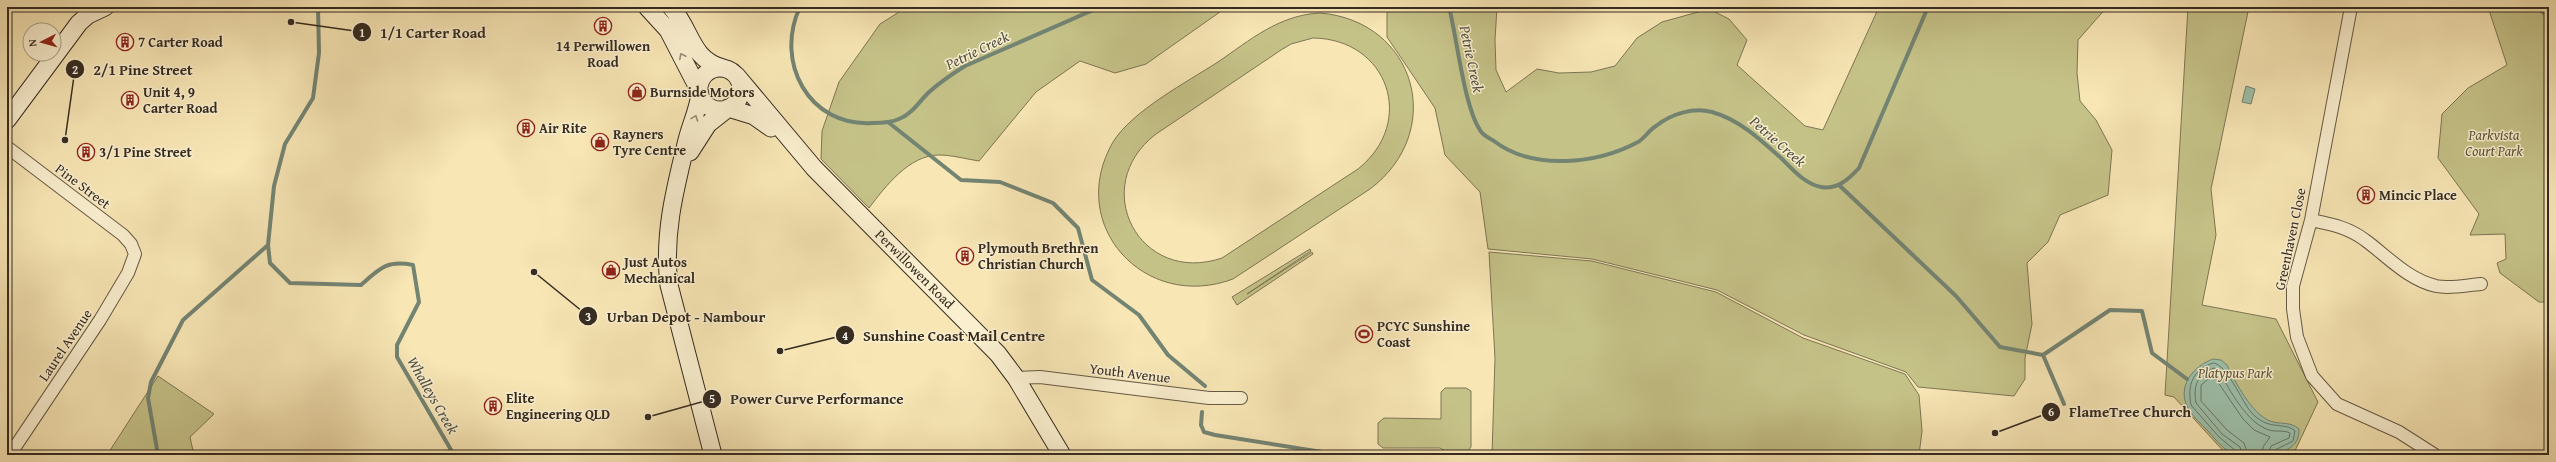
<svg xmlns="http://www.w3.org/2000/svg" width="2556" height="462" font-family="'Gentium Book Plus',serif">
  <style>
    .green { fill: #c5c288; stroke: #7d7654; fill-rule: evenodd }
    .water { fill: #9dc0ab; stroke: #738473 }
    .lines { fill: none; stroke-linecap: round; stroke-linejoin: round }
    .shore { stroke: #697666; stroke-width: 1 }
    .stream { stroke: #738473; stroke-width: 4 }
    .street-casing { stroke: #665a45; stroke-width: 14 }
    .secondary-casing { stroke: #352b20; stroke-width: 19 }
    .street { stroke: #faefcf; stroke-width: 12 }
    .secondary { stroke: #faefcf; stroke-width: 17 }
    .oneway { stroke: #988d78 }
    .labels { text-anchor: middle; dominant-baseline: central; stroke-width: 3; stroke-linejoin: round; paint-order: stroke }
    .poi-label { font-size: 14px; font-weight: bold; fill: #352b20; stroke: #faefcf; text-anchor: start }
    .park-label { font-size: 14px; font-style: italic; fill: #59513a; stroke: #faefcf }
    .street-label { font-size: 14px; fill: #352b20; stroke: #faefcf }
    .water-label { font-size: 15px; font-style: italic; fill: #4f5043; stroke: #faefcf }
    .leader { fill: none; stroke: #352b20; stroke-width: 1.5 }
    .callout-dot { fill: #352b20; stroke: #faefcf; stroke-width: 1.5 }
    .mark-label { font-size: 12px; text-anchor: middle; font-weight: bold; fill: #fff }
    .callout-label { font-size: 15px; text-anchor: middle; font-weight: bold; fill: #352b20; stroke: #faefcf; stroke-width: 3; stroke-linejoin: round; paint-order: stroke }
  </style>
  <rect width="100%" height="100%" fill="#f8e6b5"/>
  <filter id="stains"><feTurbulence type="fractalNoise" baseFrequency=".005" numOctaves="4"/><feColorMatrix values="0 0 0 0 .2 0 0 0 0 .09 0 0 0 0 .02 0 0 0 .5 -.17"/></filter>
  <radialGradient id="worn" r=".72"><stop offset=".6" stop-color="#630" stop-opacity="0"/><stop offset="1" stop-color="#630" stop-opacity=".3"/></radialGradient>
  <!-- green -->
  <path class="green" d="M 907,7 L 1227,7 L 1146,64 L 1115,73 L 1080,61 L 1036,92 L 979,161 C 966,159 952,155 939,155 C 909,155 885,187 869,208 L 821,159 L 822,131 L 839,82 L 880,24 Z
    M 1387,7 L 1497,7 L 1495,40 L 1496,70 L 1506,92 L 1537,69 L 1559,73 L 1591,72 L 1615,66 L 1637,38 L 1662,22 L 1709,9 L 1729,19 L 1747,40 L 1737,65 L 1805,126 L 1823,130 L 1879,7 L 2107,7 L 2078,40 L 2077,73 L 2080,101 L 2096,120 L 2112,150 L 2108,195 L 2060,215 L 2048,242 L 2027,263 L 2032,324 L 2025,358 L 2025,379 L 2014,396 L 1918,387 L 1906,372 L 1804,335 L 1717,290 L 1592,259 L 1488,249 L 1480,192 L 1445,155 L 1435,108 L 1387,37 Z
    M 2188,7 L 2249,7 L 2211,189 L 2216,235 L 2202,305 L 2276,319 L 2318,402 L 2293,455 L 2227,455 L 2174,397 L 2165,395 Z
    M 2488,7 L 2549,7 L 2549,302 L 2539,302 L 2500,273 L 2497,263 L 2506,259 L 2505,234 L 2470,235 L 2479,214 L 2438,158 L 2442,114 L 2468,88 L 2507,65 Z
    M 1320,13 C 1416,21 1447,131 1370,189 L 1233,279 C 1145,312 1065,225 1113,142 C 1132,111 1187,82 1218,62 C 1250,40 1279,15 1320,13 ZM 1313,38 C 1388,39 1417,122 1358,169 L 1222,258 C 1140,286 1087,187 1156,134 L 1281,50 L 1291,44 Z
    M 1310,249 L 1311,251 L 1247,294 L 1312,252 L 1313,254 L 1237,305 L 1232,297 Z
    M 1489,252 L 1592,261 L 1716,292 L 1803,338 L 1905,374 L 1919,395 L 1922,431 L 1919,455 L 1492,455 L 1495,358 Z
    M 158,376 L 214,414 L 190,437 L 194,455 L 107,455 Z
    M 1445,388 L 1466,388 L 1471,391 L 1471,447 L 1467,452 L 1447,452 L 1440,448 L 1383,448 L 1378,444 L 1378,423 L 1384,418 L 1441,419 L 1441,392 Z"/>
  <!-- water -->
  <path class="water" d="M 2246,86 L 2255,89 L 2251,104 L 2242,102 Z
    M 2213,359 L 2221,360 L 2227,365 C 2235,382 2252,414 2270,421 C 2281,425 2290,421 2299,429 C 2300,453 2273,455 2254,455 C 2248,455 2241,456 2236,455 C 2224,451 2216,440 2208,431 C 2201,424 2193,417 2188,408 C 2176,386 2194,366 2213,359 Z"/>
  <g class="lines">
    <!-- shore -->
    <path class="shore" d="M 2237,455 L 2236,451 L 2219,437 L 2191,405 C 2187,384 2193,370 2213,363 C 2227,364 2242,402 2251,412 C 2268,432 2285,421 2295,431 L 2293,441 L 2275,450 L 2273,455
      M 2242,455 L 2240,447 L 2222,434 L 2196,403 C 2193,386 2197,374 2214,368 L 2219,370 C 2229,390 2247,423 2269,430 C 2276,432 2284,430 2290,433 L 2289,438 L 2271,446 L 2268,455
      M 2248,455 L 2244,443 L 2227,430 L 2201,401 L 2201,385 L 2213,375 L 2243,419 L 2254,430 L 2270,437 L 2263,447 L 2262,455"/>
    <!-- stream -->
    <path class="stream" d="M 800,7 C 774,62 809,127 872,123 C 881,123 891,123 899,119 C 912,114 919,102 928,93 C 940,82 952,74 965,66 L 1100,7
      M 1449,7 C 1457,38 1464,106 1480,130 C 1482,135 1489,138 1494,141 C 1533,171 1597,164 1638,142 C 1645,138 1649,130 1656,126 C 1671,114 1693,107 1712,112 C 1740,120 1761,140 1782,159 C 1793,170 1805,184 1821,187 C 1837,190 1849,179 1859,168 L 1928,7
      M 2536,7 L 2549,17
      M 888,122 L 961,180 L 1000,182 L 1053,203 L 1078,228 L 1092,280 L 1139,315 L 1168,355 L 1205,386
      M 1839,185 L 1956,296 L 2000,347 L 2043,355 L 2110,310 L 2142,311 L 2152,353 L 2187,379
      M 268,245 L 270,263 L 290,283 L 361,285 C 380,268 387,260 413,265 L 419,302 L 397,345 L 397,357 L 454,455
      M 2043,355 L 2064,404
      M 1202,412 L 1201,425 L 1204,432 L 1215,435 L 1341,455
      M 158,455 L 148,398 L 151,382 L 183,320 L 268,245 L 274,186 L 285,144 L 313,98 L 319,53 L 318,7"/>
    <defs>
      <path id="street" d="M 2351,7 L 2311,220 L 2293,286 L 2293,309 L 2297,337 L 2312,376 L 2337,404 L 2399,432 L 2435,455
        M 7,147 L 123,235 L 131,244 L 135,254 L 128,273 L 100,320 L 13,450
        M 2311,220 C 2330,224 2348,227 2365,240 C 2387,256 2407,279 2436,286 C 2450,289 2467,285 2481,284
        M 1016,378 L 1040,377 L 1209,398 L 1241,398"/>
      <path id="secondary" d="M 647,7 L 668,30 L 699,90
        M 671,7 C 692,30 690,59 723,68
        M699 89a21 21 0 1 1 42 0a21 21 0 1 1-42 0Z
        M 736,75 L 814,168 L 998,354 L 1016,378 L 1062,455
        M 700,94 C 698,110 691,124 687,140 C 675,189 663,234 669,285 L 713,455
        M 728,108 L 754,116 L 771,128
        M 7,120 L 79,23 L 88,15 L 105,7
        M 690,152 L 708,124 L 727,109"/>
    </defs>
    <!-- street casing -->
    <use href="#street" class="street-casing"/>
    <!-- secondary casing -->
    <use href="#secondary" class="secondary-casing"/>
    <!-- street -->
    <use href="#street" class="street"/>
    <!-- secondary -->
    <use href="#secondary" class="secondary"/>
  </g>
  <!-- one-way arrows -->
  <defs><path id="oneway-chevron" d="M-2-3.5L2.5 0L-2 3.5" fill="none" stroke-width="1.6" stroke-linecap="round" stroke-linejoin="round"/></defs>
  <g class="oneway">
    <use href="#oneway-chevron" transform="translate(682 56) rotate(-117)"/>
    <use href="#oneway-chevron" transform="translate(695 118) rotate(-70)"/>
  </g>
  <!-- icons -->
  <defs>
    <symbol id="building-ring" viewBox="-11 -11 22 22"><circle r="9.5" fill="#faefcf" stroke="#8f2418" stroke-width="1.5"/><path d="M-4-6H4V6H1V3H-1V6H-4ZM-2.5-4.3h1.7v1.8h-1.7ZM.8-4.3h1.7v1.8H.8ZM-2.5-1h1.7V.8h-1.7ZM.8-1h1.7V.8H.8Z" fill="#8f2418"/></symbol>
    <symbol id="shop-ring" viewBox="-11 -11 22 22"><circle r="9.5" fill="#faefcf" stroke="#8f2418" stroke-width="1.5"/><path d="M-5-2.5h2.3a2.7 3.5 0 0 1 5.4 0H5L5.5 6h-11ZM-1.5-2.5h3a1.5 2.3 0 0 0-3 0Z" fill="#8f2418"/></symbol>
    <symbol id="stadium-ring" viewBox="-11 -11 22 22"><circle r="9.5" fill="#faefcf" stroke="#8f2418" stroke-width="1.5"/><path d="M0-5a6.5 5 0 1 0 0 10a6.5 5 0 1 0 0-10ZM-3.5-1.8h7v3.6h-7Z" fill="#8f2418"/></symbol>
  </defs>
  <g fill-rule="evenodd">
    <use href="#building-ring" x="593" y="16" width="20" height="20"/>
    <use href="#building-ring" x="115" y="32" width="20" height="20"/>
    <use href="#shop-ring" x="627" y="82" width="20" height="20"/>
    <use href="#building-ring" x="120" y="90" width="20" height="20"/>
    <use href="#building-ring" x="516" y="118" width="20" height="20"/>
    <use href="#shop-ring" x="590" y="132" width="20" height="20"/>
    <use href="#building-ring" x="76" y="142" width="20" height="20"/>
    <use href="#building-ring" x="2356" y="185" width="20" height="20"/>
    <use href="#building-ring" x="955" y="246" width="20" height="20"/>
    <use href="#shop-ring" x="601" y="260" width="20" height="20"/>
    <use href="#stadium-ring" x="1354" y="324" width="20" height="20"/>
    <use href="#building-ring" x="483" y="396" width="20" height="20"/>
  </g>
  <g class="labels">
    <!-- poi labels -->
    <g class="poi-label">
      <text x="138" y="42">7 Carter Road</text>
      <text x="603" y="46" text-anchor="middle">14 Perwillowen<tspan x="603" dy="16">Road</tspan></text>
      <text x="143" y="92">Unit 4, 9<tspan x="143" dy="16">Carter Road</tspan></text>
      <text x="650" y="92">Burnside Motors</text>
      <text x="539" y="128">Air Rite</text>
      <text x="613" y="134">Rayners<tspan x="613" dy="16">Tyre Centre</tspan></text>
      <text x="99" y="152">3/1 Pine Street</text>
      <text x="2379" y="195">Mincic Place</text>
      <text x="978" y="248">Plymouth Brethren<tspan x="978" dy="16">Christian Church</tspan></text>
      <text x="624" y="262">Just Autos<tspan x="624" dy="16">Mechanical</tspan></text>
      <text x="1377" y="326">PCYC Sunshine<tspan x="1377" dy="16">Coast</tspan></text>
      <text x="506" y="398">Elite<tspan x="506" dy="16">Engineering QLD</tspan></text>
    </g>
    <!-- park labels -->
    <g class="park-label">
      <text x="2494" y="135">Parkvista<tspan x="2494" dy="16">Court Park</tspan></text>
      <text x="2235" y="373">Platypus Park</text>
    </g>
    <!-- street labels -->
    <g class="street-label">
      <text transform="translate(83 186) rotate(37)">Pine Street</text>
      <text transform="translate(2290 239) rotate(-78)">Greenhaven Close</text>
      <text transform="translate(915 269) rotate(45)">Perwillowen Road</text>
      <text transform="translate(65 345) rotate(-56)">Laurel Avenue</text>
      <text transform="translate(1130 373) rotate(7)">Youth Avenue</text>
    </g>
    <!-- water labels -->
    <g class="water-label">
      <text transform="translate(977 50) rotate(-26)">Petrie Creek</text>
      <text transform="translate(1472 59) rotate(78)">Petrie Creek</text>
      <text transform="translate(1778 141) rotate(41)">Petrie Creek</text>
      <text transform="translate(433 395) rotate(60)">Whalleys Creek</text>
    </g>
  </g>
  <!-- callouts -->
  <path class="leader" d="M291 22L362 32M65 140L75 69M534 272L588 316M780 351L845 335M648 417L712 399M1995 433L2051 412"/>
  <g class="callout-dot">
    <circle cx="291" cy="22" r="4"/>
    <circle cx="65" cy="140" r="4"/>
    <circle cx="534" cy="272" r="4"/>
    <circle cx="780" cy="351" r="4"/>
    <circle cx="648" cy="417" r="4"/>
    <circle cx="1995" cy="433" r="4"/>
    <circle cx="362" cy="32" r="10"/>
    <circle cx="75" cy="69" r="10"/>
    <circle cx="588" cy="316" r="10"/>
    <circle cx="845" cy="335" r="10"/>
    <circle cx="712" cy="399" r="10"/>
    <circle cx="2051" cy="412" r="10"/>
  </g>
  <g class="mark-label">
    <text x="362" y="37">1</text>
    <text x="75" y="74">2</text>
    <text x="588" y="321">3</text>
    <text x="845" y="340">4</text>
    <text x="712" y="403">5</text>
    <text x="2051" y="416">6</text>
  </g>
  <g class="callout-label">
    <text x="433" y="38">1/1 Carter Road</text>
    <text x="143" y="75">2/1 Pine Street</text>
    <text x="686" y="322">Urban Depot - Nambour</text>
    <text x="954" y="341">Sunshine Coast Mail Centre</text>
    <text x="817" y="404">Power Curve Performance</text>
    <text x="2130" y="417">FlameTree Church</text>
  </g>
  <!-- margin -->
  <rect width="2556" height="462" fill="none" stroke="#f8e6b5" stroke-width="24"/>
  <rect x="8" y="8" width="2540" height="446" fill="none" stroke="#352b20" stroke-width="2"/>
  <rect x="12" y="12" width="2532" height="438" fill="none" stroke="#352b20"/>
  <!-- north arrow -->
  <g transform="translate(42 42) rotate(264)"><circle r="19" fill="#faefcf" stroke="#aba189"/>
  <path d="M0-3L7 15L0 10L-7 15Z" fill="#8f2418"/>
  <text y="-6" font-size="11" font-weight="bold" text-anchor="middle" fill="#352b20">N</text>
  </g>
  <rect width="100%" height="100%" filter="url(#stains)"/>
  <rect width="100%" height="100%" fill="url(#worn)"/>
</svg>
